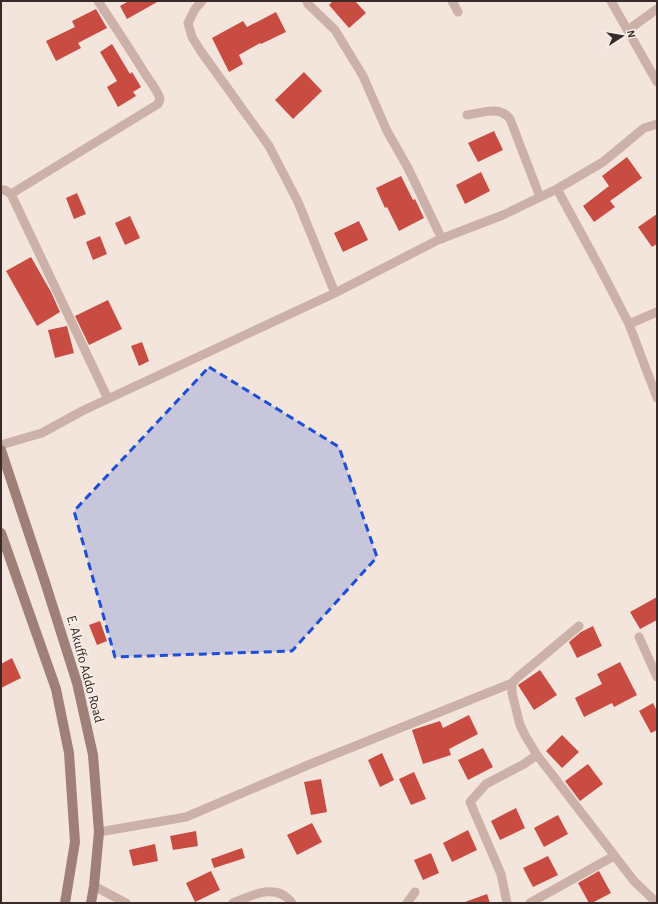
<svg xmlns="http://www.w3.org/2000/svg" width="658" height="904" font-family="'Alegreya Sans',sans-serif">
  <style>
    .building { fill: #c94c43 }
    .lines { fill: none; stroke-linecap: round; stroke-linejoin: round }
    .minor { stroke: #cbb1a7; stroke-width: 9 }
    .secondary { stroke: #9f8078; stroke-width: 10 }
    .marked { fill: #1d4ed8; fill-opacity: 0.2; stroke: #1d4ed8; stroke-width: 3; stroke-dasharray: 8 5; stroke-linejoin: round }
    .labels { text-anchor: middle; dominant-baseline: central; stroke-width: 3.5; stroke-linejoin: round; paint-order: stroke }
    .street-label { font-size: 14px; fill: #372a28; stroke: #faefe8 }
  </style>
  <rect width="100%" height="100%" fill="#f3e4dc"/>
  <!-- building -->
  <path class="building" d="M 129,1 L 159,1 L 127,19 L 120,6 Z
    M 333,1 L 355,1 L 366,13 L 349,28 L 329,5 Z
    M 96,9 L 107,28 L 78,43 L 81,48 L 56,61 L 46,41 L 75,27 L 72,21 Z
    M 276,12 L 286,32 L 261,44 L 260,43 L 239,55 L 243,64 L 229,72 L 212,38 L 243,21 L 247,27 Z
    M 112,44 L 130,74 L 132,72 L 141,87 L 133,92 L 136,96 L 118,107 L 107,87 L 117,81 L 100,52 Z
    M 304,72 L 322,91 L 293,119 L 275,100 Z
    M 494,131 L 503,150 L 478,162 L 468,143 Z
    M 627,157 L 642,178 L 610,201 L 615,207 L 594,222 L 583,206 L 609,186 L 602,176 Z
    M 481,172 L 490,191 L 465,204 L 456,185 Z
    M 401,176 L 413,200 L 415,199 L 424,218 L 399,231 L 387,207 L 385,208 L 376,188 Z
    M 77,193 L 86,214 L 74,219 L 66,198 Z
    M 657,214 L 657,244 L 652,247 L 638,227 Z
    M 130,216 L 140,238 L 125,245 L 115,223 Z
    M 359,221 L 368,240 L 343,252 L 334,233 Z
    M 100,236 L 107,254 L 93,260 L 86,242 Z
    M 31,257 L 51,292 L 60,312 L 37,326 L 6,271 Z
    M 108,300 L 122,329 L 89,345 L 75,316 Z
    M 67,326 L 74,353 L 55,358 L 48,330 Z
    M 142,342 L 149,361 L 139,366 L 131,346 Z
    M 657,597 L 657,620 L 640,629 L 630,612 Z
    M 100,621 L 107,641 L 97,645 L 89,625 Z
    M 593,626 L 602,646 L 577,658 L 569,642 L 581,632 Z
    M 12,658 L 21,678 L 1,688 L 1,664 Z
    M 620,662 L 637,695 L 614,707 L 612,703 L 584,717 L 575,698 L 602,684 L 597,674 Z
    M 540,670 L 557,695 L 534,710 L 518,685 Z
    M 653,703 L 657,711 L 657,730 L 651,733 L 639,711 Z
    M 469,715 L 478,734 L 449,749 L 451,755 L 423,764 L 412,730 L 440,721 L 443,728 Z
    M 562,735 L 579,752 L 562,768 L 546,751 Z
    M 483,748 L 493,767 L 468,780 L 458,760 Z
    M 382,753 L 394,780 L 380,787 L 368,760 Z
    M 588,764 L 603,784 L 580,801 L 565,781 Z
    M 414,772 L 426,799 L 411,805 L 399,779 Z
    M 321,779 L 327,812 L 311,815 L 304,782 Z
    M 516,808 L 525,828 L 500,840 L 491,821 Z
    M 558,815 L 568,834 L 544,847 L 534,828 Z
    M 312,823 L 322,842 L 297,855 L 287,835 Z
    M 468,830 L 477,850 L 452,862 L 443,843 Z
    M 196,831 L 198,846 L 173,850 L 170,836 Z
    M 155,844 L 158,861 L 133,866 L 129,850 Z
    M 242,848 L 245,858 L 214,868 L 211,859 Z
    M 431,853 L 439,873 L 423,880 L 414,860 Z
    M 548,856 L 558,875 L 533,887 L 523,868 Z
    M 211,871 L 220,890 L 195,902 L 186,883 Z
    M 599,871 L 611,893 L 592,903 L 589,903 L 578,883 Z
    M 487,894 L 490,903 L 465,903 L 465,902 Z"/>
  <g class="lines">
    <!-- minor -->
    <path class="minor" d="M 202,1 L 195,9 L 188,23 L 192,37 L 200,50 L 269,146 L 298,202 L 335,293
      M 307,1 L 308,4 L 335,30 L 363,76 L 387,131 L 408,168 L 442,239
      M 452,1 L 458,12
      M 611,1 L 657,82
      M 628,30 L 657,9
      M 467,115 C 481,113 500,105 510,119 L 540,197
      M 557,189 L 600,268 L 629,324 L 657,398
      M 1,190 L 5,190 L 11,194 L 108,399
      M 11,194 L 158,104 L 160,99 C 157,89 150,82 144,72 C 129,48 114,25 98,1
      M 629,324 L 657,312
      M 1,445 L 42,433 L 82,411 L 335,293 L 438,240 L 503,215 L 557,189 L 603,162 L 644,128 L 657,124
      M 579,626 L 518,677 L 512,683 L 512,693 L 520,725 L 526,737 L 537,755 L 634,881 L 657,903
      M 639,637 L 657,677
      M 99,832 L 186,817 L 308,765 L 512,683
      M 94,886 L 126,903
      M 233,903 C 252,895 277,882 292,903
      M 407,903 L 415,892
      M 507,903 L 501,874 L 470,802 L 486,784 L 524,764 L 537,755
      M 530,903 L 614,856"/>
    <!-- secondary -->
    <path class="secondary" d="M 1,450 L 45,582 L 77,683 L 93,755 L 99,832 L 94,886 L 91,903
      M 1,533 L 56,689 L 69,753 L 75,842 L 65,903"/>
  </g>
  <!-- marked area -->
  <path class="marked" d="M 209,367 L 339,447 L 377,557 L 292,651 L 115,657 L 74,511 Z"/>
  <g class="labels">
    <!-- street labels -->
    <g class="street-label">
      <text transform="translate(85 669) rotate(75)">E. Akuffo Addo Road</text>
    </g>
  </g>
  <!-- border -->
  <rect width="658" height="904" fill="none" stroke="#372a28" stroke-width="4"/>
  <!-- north arrow -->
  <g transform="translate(622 36) rotate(78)" stroke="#faefe8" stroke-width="3" paint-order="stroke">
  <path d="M0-3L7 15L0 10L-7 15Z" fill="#372a28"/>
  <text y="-6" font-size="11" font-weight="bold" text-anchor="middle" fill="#372a28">N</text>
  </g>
</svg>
